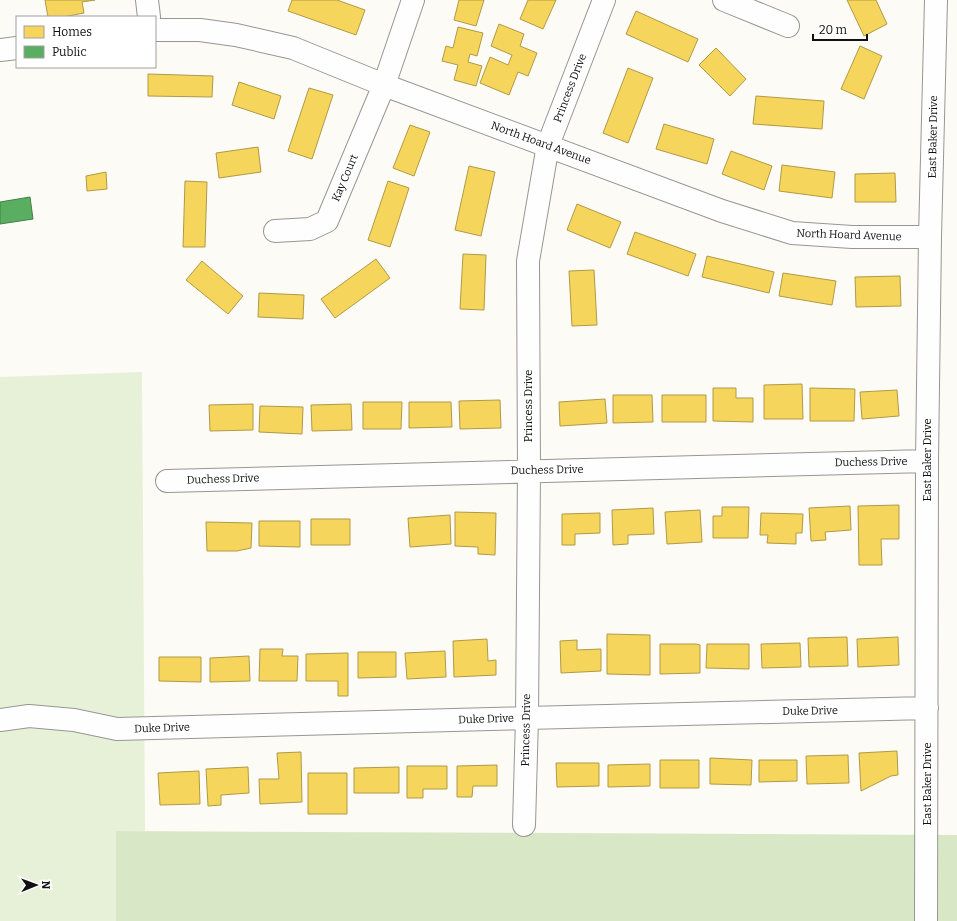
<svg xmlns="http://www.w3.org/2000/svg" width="957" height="921" font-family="Bitter,serif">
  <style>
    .green { fill: #e7f1d8 }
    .forest { fill: #d8e8c6 }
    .homes { fill: #f6d55c; stroke: #b19a45 }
    .public { fill: #5aae61; stroke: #447f49 }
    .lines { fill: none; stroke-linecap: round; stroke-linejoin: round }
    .minor-casing { stroke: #969694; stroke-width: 24 }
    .minor { stroke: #fffefe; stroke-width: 22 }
    .labels { text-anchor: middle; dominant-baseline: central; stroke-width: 4; stroke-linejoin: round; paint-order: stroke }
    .street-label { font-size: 11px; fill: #101010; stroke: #fff }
  </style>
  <rect width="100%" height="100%" fill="#fcfbf6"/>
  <!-- green -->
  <path class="green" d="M 142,372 L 145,831 L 116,832 L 116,921 L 0,921 L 0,377 Z"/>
  <!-- forest -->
  <path class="forest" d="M 116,831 L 957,835 L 957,921 L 116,921 Z"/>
  <!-- homes -->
  <path class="homes" d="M 45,0 L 95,0 L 82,2 L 84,13 L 63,17 L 48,17 Z
    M 292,0 L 337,0 L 365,10 L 356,35 L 288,11 Z
    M 459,0 L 484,0 L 476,26 L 454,20 Z
    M 528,0 L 556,0 L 543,29 L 520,19 Z
    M 847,0 L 876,0 L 887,24 L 864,36 Z
    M 636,11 L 698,39 L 688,62 L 626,34 Z
    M 499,24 L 524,34 L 520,46 L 537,53 L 528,76 L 518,72 L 509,95 L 480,83 L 490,57 L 508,65 L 512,55 L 491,46 Z
    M 458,27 L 483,33 L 477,56 L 470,54 L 468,62 L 482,66 L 476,86 L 454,80 L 458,65 L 442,61 L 446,46 L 453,48 Z
    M 860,46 L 882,56 L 864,99 L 841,89 Z
    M 716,48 L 746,79 L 730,96 L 699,65 Z
    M 628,68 L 653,78 L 628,143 L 603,133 Z
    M 148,74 L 213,76 L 212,97 L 148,96 Z
    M 239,82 L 281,96 L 274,119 L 232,105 Z
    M 309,88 L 333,95 L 312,159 L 288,151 Z
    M 756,96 L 824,101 L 822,129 L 753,124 Z
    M 664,124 L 714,139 L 707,164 L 656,149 Z
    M 410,125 L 430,132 L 414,176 L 393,168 Z
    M 258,147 L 261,172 L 219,178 L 216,153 Z
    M 731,151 L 772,166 L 764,190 L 722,174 Z
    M 782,165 L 835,172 L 832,198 L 779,191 Z
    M 469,166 L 495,172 L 481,236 L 455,230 Z
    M 106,172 L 107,189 L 87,191 L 86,176 Z
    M 895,173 L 896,202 L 855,202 L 855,174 Z
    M 185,181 L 207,182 L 205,247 L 183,247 Z
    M 388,181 L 409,188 L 390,247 L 368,240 Z
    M 577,204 L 621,222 L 610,248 L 567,230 Z
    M 635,232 L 696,254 L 688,276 L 627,254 Z
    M 463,254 L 486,255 L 484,310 L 460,309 Z
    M 707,256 L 774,272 L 769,293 L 702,277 Z
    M 376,259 L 390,278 L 335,318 L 321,299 Z
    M 202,261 L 243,296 L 228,314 L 186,280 Z
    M 594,270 L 597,325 L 572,326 L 569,271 Z
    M 783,273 L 836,281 L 832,305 L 779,296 Z
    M 900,276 L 901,306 L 856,307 L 855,277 Z
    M 259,293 L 304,295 L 303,319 L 258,317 Z
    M 802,384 L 803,419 L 764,419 L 764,385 Z
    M 713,388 L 736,388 L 736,398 L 753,398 L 753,422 L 713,421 Z
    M 810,388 L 855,389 L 854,421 L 810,421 Z
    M 897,390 L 899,416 L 862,419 L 860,392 Z
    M 613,395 L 652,395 L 653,422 L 613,423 Z
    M 662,395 L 706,395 L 706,422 L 662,422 Z
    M 605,399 L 607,423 L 560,426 L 559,402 Z
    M 500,400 L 501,428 L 460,429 L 459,401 Z
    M 363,402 L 402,402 L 401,429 L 363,429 Z
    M 409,402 L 451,402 L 452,427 L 409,428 Z
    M 253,404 L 253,430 L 210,431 L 209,405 Z
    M 351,404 L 352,430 L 312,431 L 311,405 Z
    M 260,406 L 303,407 L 302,434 L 259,432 Z
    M 899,505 L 899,539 L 881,539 L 882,565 L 859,565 L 858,506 Z
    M 850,506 L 851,530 L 825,532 L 826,540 L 811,541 L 809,508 Z
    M 722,507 L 749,507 L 748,538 L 713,538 L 713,516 L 722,516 Z
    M 653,508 L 654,534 L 628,535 L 628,544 L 613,545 L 612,510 Z
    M 700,510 L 702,542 L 667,544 L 665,512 Z
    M 455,512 L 496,513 L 495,555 L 478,554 L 478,547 L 455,546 Z
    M 600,513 L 600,533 L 575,534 L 575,545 L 562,545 L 562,514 Z
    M 761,513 L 803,514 L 802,533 L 796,533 L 796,544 L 767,543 L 768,535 L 760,535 Z
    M 450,515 L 451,544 L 410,547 L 408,518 Z
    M 311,519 L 350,519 L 350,545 L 311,545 Z
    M 259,521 L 300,521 L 300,547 L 259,546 Z
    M 206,522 L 252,523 L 251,548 L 237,551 L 207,551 Z
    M 607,634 L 650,635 L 650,675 L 607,674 Z
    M 847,637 L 848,666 L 809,667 L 808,638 Z
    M 898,637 L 899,665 L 858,667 L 857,639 Z
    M 487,639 L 488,661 L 496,660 L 496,675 L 454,677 L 453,641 Z
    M 577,640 L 577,650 L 601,649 L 601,671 L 561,673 L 560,641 Z
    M 800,643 L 801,667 L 762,668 L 761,644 Z
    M 660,644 L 696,644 L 700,645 L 700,673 L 660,674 Z
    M 707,644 L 749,644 L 749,669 L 706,668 Z
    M 260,649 L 283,649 L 282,656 L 298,656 L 297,681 L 259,681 Z
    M 445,651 L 446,677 L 407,679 L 405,653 Z
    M 358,652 L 396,652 L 396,677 L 358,678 Z
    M 348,653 L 348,696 L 338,696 L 338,681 L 306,681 L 306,654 Z
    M 249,656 L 250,681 L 210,682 L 210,658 Z
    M 159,657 L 201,657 L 201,682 L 159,681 Z
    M 897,751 L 898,775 L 891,776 L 861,791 L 859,753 Z
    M 301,752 L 302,802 L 260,804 L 259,779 L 279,779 L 277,753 Z
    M 848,755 L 849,783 L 807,784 L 806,756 Z
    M 710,758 L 752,760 L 751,785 L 710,784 Z
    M 660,760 L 699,760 L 699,788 L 660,788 Z
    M 759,760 L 797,760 L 797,781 L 759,782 Z
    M 556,763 L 599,763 L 599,786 L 557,787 Z
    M 650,764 L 650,786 L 608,787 L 608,765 Z
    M 497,765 L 497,786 L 473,786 L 472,797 L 457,797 L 457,766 Z
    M 407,766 L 447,766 L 447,789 L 423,789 L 423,798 L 407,798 Z
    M 248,767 L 249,793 L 221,795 L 221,805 L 208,806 L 206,769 Z
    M 399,767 L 399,793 L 354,793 L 354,768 Z
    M 199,771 L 200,804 L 160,805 L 158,773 Z
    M 308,773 L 347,773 L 347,814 L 308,814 Z"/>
  <!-- public -->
  <path class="public" d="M 30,197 L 33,219 L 0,224 L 0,202 Z"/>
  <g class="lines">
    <defs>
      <path id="minor" d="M 147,0 L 149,17
        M 724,0 L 788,26
        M 155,30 L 200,30 L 236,35 L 293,48 L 384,85 L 722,211 L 792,233 L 852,237 L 930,237
        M 0,50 L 17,48
        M 275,231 L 310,229 L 327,221 L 384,85 L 413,0
        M 167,481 L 927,461
        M 0,720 L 29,716 L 74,720 L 117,729 L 527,718 L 927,708
        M 524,825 L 527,718 L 529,471 L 528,261 L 548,145 L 604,0
        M 926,921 L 927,461 L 930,237 L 936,0"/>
    </defs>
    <!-- minor casing -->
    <use href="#minor" class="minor-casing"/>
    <!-- minor -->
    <use href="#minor" class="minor"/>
  </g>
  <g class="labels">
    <!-- street labels -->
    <g class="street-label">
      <text transform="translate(570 88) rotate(-69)">Princess Drive</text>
      <text transform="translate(933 137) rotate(-89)">East Baker Drive</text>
      <text transform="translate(541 143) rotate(20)">North Hoard Avenue</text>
      <text transform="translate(345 178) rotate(-67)">Kay Court</text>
      <text transform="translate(849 235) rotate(2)">North Hoard Avenue</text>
      <text transform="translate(528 406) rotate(-90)">Princess Drive</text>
      <text transform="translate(927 460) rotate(-90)">East Baker Drive</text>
      <text transform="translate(871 462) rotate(-1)">Duchess Drive</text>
      <text transform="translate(547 470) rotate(-1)">Duchess Drive</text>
      <text transform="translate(223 479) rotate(-2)">Duchess Drive</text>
      <text transform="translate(810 711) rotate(-1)">Duke Drive</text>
      <text transform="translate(486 719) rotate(-2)">Duke Drive</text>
      <text transform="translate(162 728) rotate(-2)">Duke Drive</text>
      <text transform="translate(526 730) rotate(-89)">Princess Drive</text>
      <text transform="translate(927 784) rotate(-90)">East Baker Drive</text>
    </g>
  </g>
  <!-- legend -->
  <rect x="16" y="16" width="140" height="52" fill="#ffffff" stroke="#9f9f9f"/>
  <rect x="24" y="26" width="20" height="12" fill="#f6d55c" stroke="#9f9f9f"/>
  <text x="52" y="36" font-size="12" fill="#101010">Homes</text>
  <rect x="24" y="46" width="20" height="12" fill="#5aae61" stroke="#9f9f9f"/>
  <text x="52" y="56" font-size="12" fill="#101010">Public</text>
  <!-- north arrow -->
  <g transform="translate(36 885) rotate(89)" stroke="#ffffff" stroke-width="3" paint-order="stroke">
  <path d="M0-3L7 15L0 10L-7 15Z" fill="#101010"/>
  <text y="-6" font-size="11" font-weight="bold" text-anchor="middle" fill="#101010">N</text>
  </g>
  <!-- scale -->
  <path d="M813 34v6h54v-6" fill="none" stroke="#101010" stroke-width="2"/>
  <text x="819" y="34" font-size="12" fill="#101010" stroke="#ffffff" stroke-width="3" paint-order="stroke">20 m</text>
</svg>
